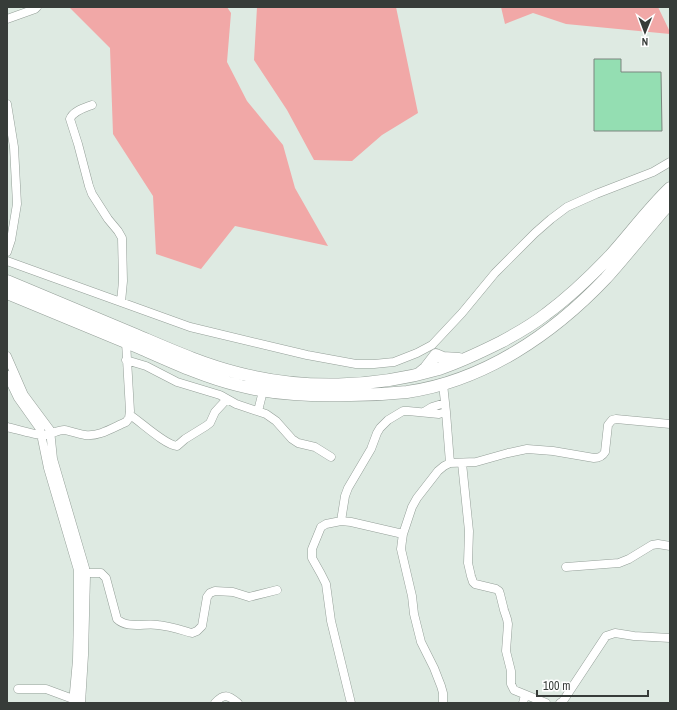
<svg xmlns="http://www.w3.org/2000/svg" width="677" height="710" font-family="'Archivo Narrow',sans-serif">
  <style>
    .green { fill: #f1a8a7 }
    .building { fill: #94deb2; stroke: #7b857e }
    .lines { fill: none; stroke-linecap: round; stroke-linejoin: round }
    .street-casing { stroke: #949f98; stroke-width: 9 }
    .secondary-casing { stroke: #949f98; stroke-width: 13 }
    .street { stroke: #fff; stroke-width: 8 }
    .secondary { stroke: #fff; stroke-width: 12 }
  </style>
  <rect width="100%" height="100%" fill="#deeae2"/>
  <!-- green -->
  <path class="green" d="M 69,7 L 227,7 L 231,13 L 227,62 L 247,101 L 283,145 L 295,188 L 328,246 L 235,226 L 201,269 L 156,254 L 153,196 L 113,134 L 110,48 Z
    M 257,7 L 396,7 L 418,113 L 382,135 L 352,161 L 314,160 L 287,110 L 254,60 Z
    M 501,7 L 658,7 L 670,32 L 670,34 L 566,24 L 533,13 L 505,24 Z"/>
  <!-- building -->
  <path class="building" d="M 594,59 L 621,59 L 621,72 L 661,72 L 662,131 L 594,131 Z"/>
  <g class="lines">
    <defs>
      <path id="street" d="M 7,19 L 35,9 L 37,7
        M 7,104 L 14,147 L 17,204 L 11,240 L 7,252
        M 92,105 C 84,108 73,111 70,119 L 78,144 L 89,186 L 92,194 L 108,219 L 118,231 L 122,238 L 123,281 L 121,302
        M 7,261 L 190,327 L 307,355 L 356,364 L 374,364 L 394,362 L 417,353 L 432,345 L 462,313 L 495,273 L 535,233 L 551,219 L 567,207 L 596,194 L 653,172 L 670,162
        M 7,356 L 24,395 L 50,430 L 53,459 L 85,568 L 86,576 L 84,655 L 81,703
        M 126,360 L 146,366 L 177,382 L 220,395 L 236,404 L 266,414 L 276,421 L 292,439 L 298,443 L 315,447 L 331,457
        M 7,375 L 18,398 L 40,429 L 48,468 L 78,570 L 78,612 L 77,660 L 73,703
        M 443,384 L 446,412 L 450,463
        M 258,411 L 263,391
        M 424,412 L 432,407 L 445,403
        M 130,415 C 141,422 165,445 177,446 L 185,439 L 206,426 L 210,423 L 215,412 L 227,399
        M 7,427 C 16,429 35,435 43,435 C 51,435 57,430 64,430 C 71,431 78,434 85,435 C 99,437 114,427 126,422 L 129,418 L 130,411 L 126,342
        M 462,463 L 469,531 L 468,563 L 471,576 L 473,582 L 475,584 L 496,589 L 499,591 L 500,594 L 504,610 L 507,619 L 508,624 L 506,651 L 511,671 L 511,684 L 514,690 L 546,703
        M 341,521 L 351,522 L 403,534
        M 566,567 L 619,563 L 629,559 L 652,545 L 658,544 L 670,546
        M 86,573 L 101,573 L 106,578 L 117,619 C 127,629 145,623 158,625 C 169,626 181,630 192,633 L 197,631 L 202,626 L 207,597 L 210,593 L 215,591 L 233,592 L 249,597 L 277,590
        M 18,689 L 46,689 L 73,699
        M 215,703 C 224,693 228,695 238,703
        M 351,703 L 331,621 L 326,584 L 321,574 L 312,558 L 312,549 L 321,527 L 326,524 L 341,521 L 345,496 L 348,488 L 371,449 L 377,433 L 380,428 L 388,420 L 403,411 L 408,411 L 439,414 L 446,412
        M 443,703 L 443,693 L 441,686 L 434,668 L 421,642 L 414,614 L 412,596 L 401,549 L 402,541 L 403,534 L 412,507 L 417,498 L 438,471 L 444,466 L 450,463 L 476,462 L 508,453 L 527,449 L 553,451 L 594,458 C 599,458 602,457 605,452 L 608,425 L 612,420 L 616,419 L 670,424
        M 523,703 L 525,695
        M 560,703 L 563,701 L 606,636 L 615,633 L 634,636 L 670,638"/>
      <path id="secondary" d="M 7,281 C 50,299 93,317 136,335 C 169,349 202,364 238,373 C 303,390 374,388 439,369 C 460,362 481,352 501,342 C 516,334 532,325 546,314 C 569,297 590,277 610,256 C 630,234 648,209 670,188
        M 7,293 C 51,311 96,330 140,348 C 172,362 204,377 237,385 C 275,395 313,396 351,395 C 370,395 388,394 407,392 C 484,381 553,334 606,278 C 625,257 643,234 661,213 L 670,203
        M 420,373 L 426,368 L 436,355 L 443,358 L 459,359"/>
    </defs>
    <!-- street casing -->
    <use href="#street" class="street-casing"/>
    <!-- secondary casing -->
    <use href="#secondary" class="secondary-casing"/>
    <!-- street -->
    <use href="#street" class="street"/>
    <!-- secondary -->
    <use href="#secondary" class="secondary"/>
  </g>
  <!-- border -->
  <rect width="677" height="710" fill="none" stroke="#373c39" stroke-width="16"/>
  <!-- north arrow -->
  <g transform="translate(645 32) rotate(181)" stroke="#ffffff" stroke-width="3" paint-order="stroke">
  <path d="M0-3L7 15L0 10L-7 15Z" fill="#373c39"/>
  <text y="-6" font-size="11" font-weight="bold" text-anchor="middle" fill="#373c39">N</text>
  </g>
  <!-- scale -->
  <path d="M537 690v6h111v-6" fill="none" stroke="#373c39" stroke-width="2"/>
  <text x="543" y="690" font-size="12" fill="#373c39" stroke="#ffffff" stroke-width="3" paint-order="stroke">100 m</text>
</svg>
